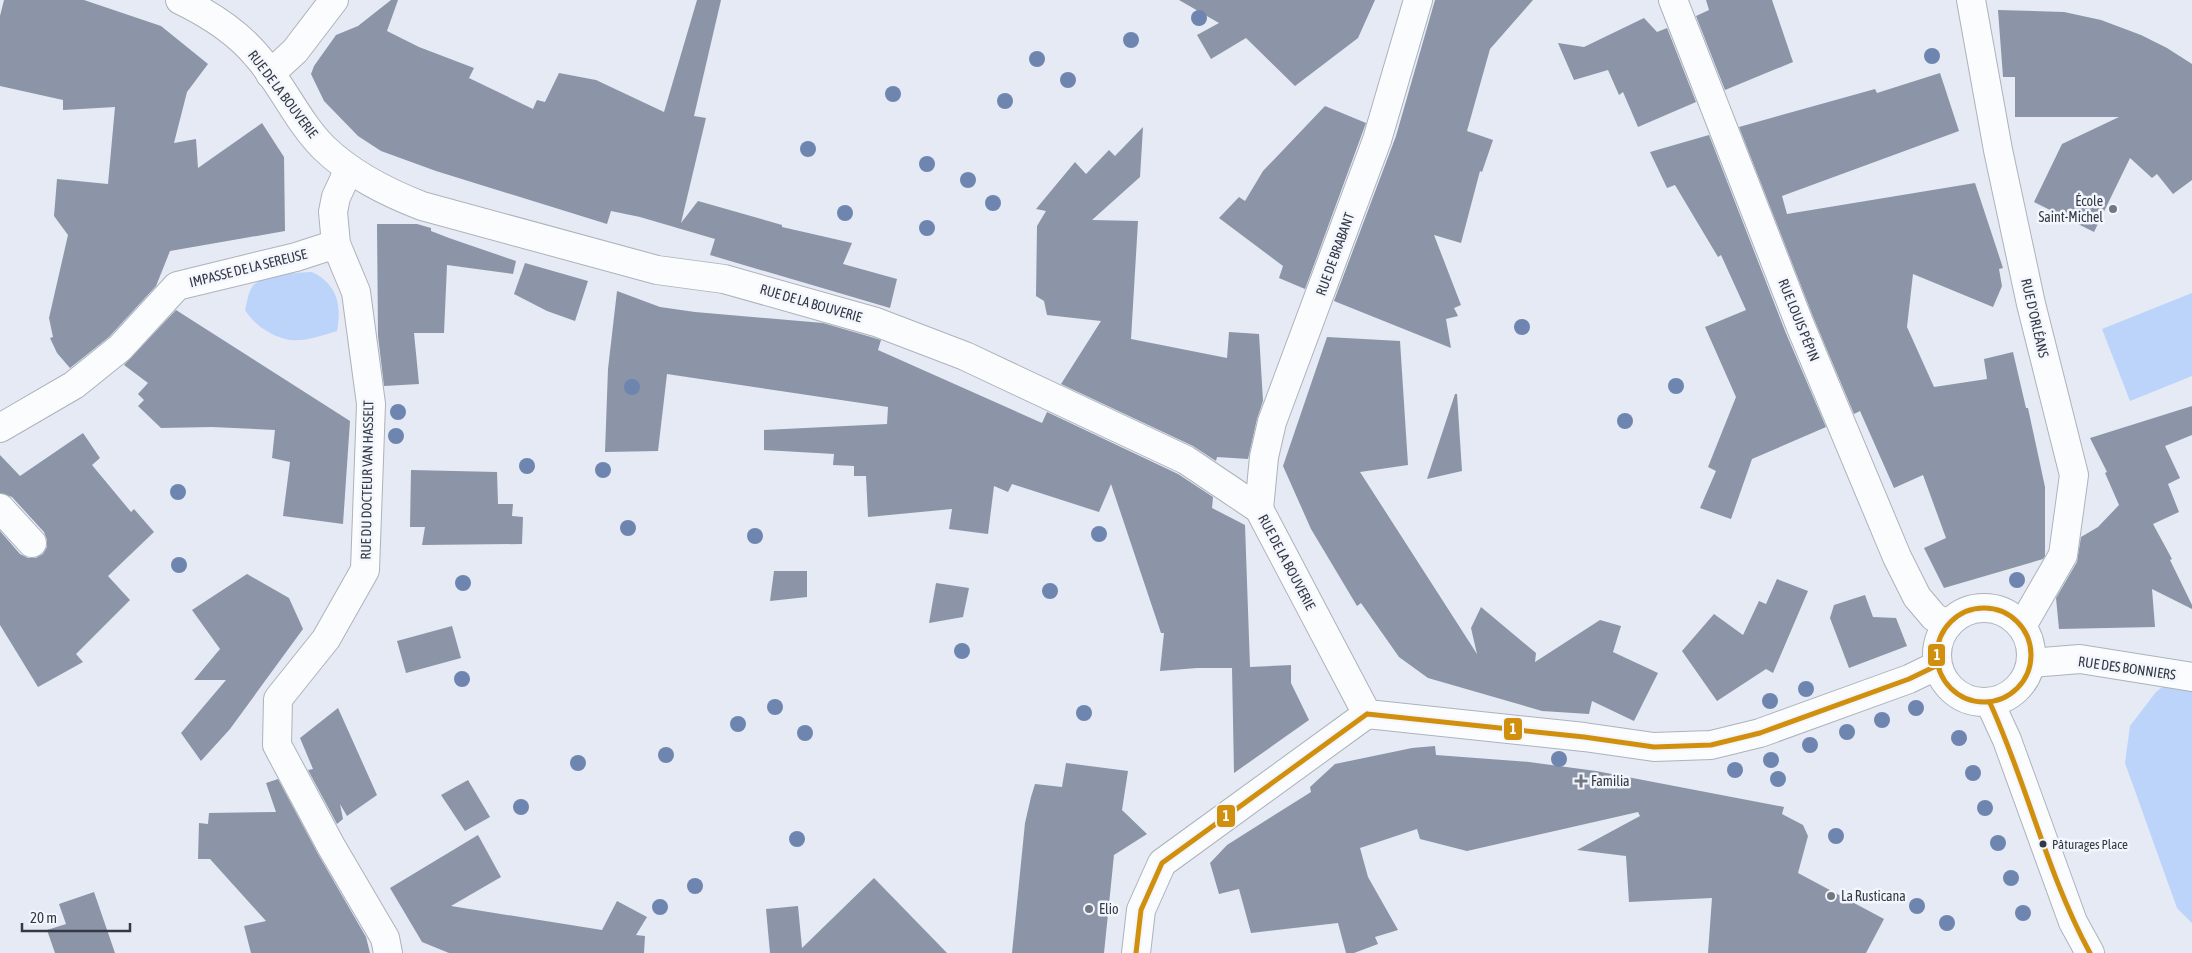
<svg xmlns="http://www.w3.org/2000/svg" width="2192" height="953" font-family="'Asap Condensed',sans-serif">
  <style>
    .green { fill: #bcd3fa }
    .building { fill: #8b95a7 }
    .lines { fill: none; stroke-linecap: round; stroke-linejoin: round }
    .street-casing { stroke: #adb2bb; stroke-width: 30 }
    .secondary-casing { stroke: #adb2bb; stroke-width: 30 }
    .street { stroke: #fbfcfd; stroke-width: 28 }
    .secondary { stroke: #fbfcfd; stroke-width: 28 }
    .bus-1-casing { stroke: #f3f6fc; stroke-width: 9 }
    .bus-1 { stroke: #d0900e; stroke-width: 5 }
    .tree { fill: #6e86af }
    .poi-dot { fill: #727882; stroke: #f3f6fc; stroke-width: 2 }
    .bus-dot { fill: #343a45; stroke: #f3f6fc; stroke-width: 2 }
    .labels { text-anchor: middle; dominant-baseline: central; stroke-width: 5; stroke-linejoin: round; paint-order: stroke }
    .bus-label { font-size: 13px; fill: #343a45; stroke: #f3f6fc; text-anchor: start }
    .street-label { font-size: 14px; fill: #343a45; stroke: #f3f6fc }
    .poi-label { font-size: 14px; fill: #343a45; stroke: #f3f6fc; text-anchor: start }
    .line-badge { stroke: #f3f6fc; stroke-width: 2 }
    .badge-label { font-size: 14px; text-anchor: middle; font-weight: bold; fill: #fff }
  </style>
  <rect width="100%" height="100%" fill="#e5eaf4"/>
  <!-- green -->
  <path class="green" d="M 312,272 C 337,284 342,305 337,331 C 323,335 305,342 290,340 C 273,337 254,325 245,310 C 247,303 248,293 252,287 C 261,274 297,273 312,272 Z
    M 2192,293 L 2192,376 L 2130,401 L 2102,329 Z
    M 2166,684 L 2192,687 L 2192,923 L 2177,908 L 2125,763 L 2130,726 L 2156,692 Z"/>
  <!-- building -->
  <path class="building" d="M 4,0 L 84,0 L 161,26 L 208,64 L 187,92 L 174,143 L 196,139 L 198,168 L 262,123 L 284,157 L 285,231 L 170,251 L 156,286 L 109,337 L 70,368 L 57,353 L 50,338 L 53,337 L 49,318 L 68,235 L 54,216 L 57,179 L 108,184 L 115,107 L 63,110 L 63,100 L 0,86 L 0,16 Z
    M 391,0 L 398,0 L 387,31 L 419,47 L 474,68 L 469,78 L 533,109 L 537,100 L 545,102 L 559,73 L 596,80 L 664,112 L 697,0 L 721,0 L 694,116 L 706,118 L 681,223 L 698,201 L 782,225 L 782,227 L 852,243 L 843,264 L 897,279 L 890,308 L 710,255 L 715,239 L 640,217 L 611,211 L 607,224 L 436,171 L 381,151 L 358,136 L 324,101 L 311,74 L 314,66 L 336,35 L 358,26 Z
    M 1179,0 L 1375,0 L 1358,38 L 1295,86 L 1246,38 L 1211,59 L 1197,35 L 1219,23 Z
    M 1435,0 L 1533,0 L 1490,49 L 1467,131 L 1493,140 L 1482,172 L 1480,171 L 1461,243 L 1434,235 L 1461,305 L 1454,308 L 1458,316 L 1446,319 L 1451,348 L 1334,301 L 1396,136 Z
    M 1706,0 L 1772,0 L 1793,62 L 1725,90 L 1696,16 L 1709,10 Z
    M 1998,10 L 2064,12 L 2101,20 L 2141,35 L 2167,48 L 2192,64 L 2192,180 L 2173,194 L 2157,174 L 2152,178 L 2130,158 L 2094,232 L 2034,202 L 2062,144 L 2119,117 L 2015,117 L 2015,77 L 2003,77 Z
    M 1644,18 L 1657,32 L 1667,28 L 1696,102 L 1638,127 L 1623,92 L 1619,95 L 1608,70 L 1574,80 L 1558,43 L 1584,47 Z
    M 1940,73 L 1959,131 L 1782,196 L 1787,214 L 1975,183 L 2003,268 L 1999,269 L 2002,286 L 1993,307 L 1913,274 L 1907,327 L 1934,387 L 1987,379 L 1984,359 L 2013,352 L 2026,408 L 2028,408 L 2045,487 L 2045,556 L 2043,559 L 1944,588 L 1924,548 L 1946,538 L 1923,475 L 1894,488 L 1860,411 L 1854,414 L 1814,319 L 1739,127 L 1875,89 L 1877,93 Z
    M 1325,106 L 1366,123 L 1305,289 L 1279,278 L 1283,266 L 1219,218 L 1239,197 L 1245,201 L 1263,171 Z
    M 1143,127 L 1140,177 L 1092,220 L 1138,221 L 1131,339 L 1227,358 L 1229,332 L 1259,334 L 1263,401 L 1257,419 L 1248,459 L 1217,457 L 1216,461 L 1193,446 L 1061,384 L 1101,321 L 1047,315 L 1044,301 L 1036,296 L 1037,226 L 1046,211 L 1036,209 L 1075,162 L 1086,174 L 1109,150 L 1115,156 Z
    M 1709,135 L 1785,331 L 1826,427 L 1752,459 L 1731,519 L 1700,508 L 1716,471 L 1708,467 L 1736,397 L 1705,327 L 1746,310 L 1721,255 L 1718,257 L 1675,185 L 1667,188 L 1650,152 Z
    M 377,224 L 417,224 L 431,228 L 431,231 L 449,238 L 516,261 L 513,274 L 447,265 L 444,333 L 414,333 L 419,384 L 384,386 L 378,336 Z
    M 525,263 L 588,281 L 575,321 L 547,311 L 514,294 Z
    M 617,291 L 660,307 L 695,312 L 823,323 L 871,337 L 881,340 L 878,350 L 1042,423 L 1047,412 L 1178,474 L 1213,497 L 1212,508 L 1245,525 L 1250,667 L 1291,665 L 1291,683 L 1309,720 L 1234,773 L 1232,668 L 1197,668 L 1160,671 L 1164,633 L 1161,633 L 1111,484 L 1099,512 L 1012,484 L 1008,492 L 994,486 L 988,534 L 949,529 L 952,509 L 868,517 L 866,476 L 854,476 L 854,466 L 833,465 L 834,454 L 764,450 L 764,430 L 887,424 L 888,407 L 667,374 L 658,451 L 605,452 L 608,369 Z
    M 176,310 L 350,421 L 343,524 L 283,516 L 290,462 L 272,458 L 275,430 L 212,427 L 161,428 L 138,406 L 144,400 L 138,394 L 148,383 L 124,365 Z
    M 1327,337 L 1400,341 L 1408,465 L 1360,472 L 1477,654 L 1471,628 L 1481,607 L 1536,653 L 1535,662 L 1600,620 L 1621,626 L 1613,652 L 1658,673 L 1634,721 L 1592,701 L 1589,714 L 1542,711 L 1428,678 L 1399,657 L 1361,603 L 1357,606 L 1311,529 L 1283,466 Z
    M 1455,394 L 1457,394 L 1462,471 L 1427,479 Z
    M 2192,406 L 2192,435 L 2165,446 L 2180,478 L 2168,484 L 2179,512 L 2153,524 L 2172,559 L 2170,560 L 2192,605 L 2192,609 L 2152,589 L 2155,627 L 2059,629 L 2056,598 L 2077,562 L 2081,537 L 2098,527 L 2119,505 L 2105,473 L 2107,472 L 2090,438 Z
    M 83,433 L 100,458 L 92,465 L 131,512 L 134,509 L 154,532 L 108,576 L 130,600 L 76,654 L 83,662 L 38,687 L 0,625 L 0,531 L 20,554 L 28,558 L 36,558 L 43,554 L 47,547 L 47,540 L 44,532 L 12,497 L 0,493 L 0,455 L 20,476 Z
    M 411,470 L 497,472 L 498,504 L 513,504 L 512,516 L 523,517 L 522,544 L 422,545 L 425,527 L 410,527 Z
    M 774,571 L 807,571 L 807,597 L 770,601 Z
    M 247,574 L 289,598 L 303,629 L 230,729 L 201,761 L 181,733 L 226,680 L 194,680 L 220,649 L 192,610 Z
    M 1777,579 L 1808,591 L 1773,673 L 1766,669 L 1717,701 L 1682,651 L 1714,614 L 1743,635 L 1759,601 L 1766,604 Z
    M 936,583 L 969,588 L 963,617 L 929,623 Z
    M 1865,595 L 1873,617 L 1896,618 L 1907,646 L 1849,668 L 1830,618 L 1834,605 Z
    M 452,626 L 461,658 L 406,673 L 397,641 Z
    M 338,708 L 377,795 L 347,816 L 340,804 L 343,819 L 337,824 L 308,770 L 313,769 L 300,738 Z
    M 1435,746 L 1436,755 L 1529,762 L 1596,771 L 1784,807 L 1782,814 L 1803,825 L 1808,836 L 1798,873 L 1884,919 L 1866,953 L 1708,953 L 1712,898 L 1629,902 L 1626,856 L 1577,850 L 1640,816 L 1638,812 L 1467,851 L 1420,839 L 1417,829 L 1360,848 L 1368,877 L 1398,930 L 1375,937 L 1378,944 L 1354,953 L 1346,953 L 1338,923 L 1251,933 L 1239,889 L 1219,894 L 1210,863 L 1227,845 L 1311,792 L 1310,787 L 1335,764 L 1412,748 Z
    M 1066,763 L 1128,771 L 1122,810 L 1147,834 L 1114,855 L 1104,953 L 1012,953 L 1025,823 L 1031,797 L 1035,784 L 1062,787 Z
    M 278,779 L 318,854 L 366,937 L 370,953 L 251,953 L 244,926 L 266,921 L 210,859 L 198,859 L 199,823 L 208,824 L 209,813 L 276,812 L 266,783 Z
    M 468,780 L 490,817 L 465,831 L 441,795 Z
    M 478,835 L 501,877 L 451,906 L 602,930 L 617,901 L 647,917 L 636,935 L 645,936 L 644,953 L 449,953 L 422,942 L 390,888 Z
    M 874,878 L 947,953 L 770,953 L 766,909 L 798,906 L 802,948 Z
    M 94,892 L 115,953 L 55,953 L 47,930 L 66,924 L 59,904 Z"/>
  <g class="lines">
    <defs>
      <path id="street" d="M 1673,0 L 1800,325 L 1897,557 L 1917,597 L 1934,617 L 1948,625
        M 1971,0 L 1998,150 L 2031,304 L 2074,475 L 2063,555 L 2022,626
        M 270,74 L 295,51 L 334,0
        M 349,169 L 336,197 L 333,212 L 336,244 L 356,292 L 371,404 L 365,570 L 326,639 L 278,699 L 277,745 L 331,846 L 385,938 L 388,953
        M 0,428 L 74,385 L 120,348 L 177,286 L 296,257 L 336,244
        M 0,508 L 32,543
        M 1259,509 L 1264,457 L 1272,422 L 1377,140 L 1418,0
        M 2031,663 L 2080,659 L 2192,677"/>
      <path id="secondary" d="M 180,0 C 207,13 237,32 257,56 C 282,84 297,121 324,148 C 352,175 386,192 422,206 L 657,270 L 724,279 L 876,322 L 965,356 L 1186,460 L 1259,509 L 1367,714
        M1937 655a47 47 0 1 1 94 0a47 47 0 1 1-94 0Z
        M 1990,703 L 2007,740 L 2073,922 L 2090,953
        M 1367,714 L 1584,737 L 1654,747 L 1711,745 L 1760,733 L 1909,679 L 1938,665
        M 1136,953 L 1141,910 L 1162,863 L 1367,714"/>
    </defs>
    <!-- street casing -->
    <use href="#street" class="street-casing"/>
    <!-- secondary casing -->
    <use href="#secondary" class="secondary-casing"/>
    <!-- street -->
    <use href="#street" class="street"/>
    <!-- secondary -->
    <use href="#secondary" class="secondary"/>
    <defs>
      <path id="bus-1" d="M1937 655a47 47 0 1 1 94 0a47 47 0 1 1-94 0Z
        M 1990,703 C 2027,784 2047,874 2090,953
        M 1367,714 L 1584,737 L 1654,747 L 1711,745 L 1760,733 L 1909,679 L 1938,665
        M 1136,953 L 1141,910 L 1162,863 L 1367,714"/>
    </defs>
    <!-- bus-1 casing -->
    <use href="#bus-1" class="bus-1-casing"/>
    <!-- bus-1 -->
    <use href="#bus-1" class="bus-1"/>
  </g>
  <!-- trees -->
  <g class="tree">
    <circle cx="1199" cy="18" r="8"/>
    <circle cx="1131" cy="40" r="8"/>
    <circle cx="1932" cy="56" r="8"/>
    <circle cx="1037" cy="59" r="8"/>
    <circle cx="1068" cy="80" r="8"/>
    <circle cx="893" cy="94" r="8"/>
    <circle cx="1005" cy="101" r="8"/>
    <circle cx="808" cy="149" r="8"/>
    <circle cx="927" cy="164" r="8"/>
    <circle cx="968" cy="180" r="8"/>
    <circle cx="993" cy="203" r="8"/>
    <circle cx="845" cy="213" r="8"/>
    <circle cx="927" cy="228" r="8"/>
    <circle cx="1522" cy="327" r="8"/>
    <circle cx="1676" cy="386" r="8"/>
    <circle cx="632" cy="387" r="8"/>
    <circle cx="398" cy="412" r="8"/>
    <circle cx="1625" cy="421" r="8"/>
    <circle cx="396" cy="436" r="8"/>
    <circle cx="527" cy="466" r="8"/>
    <circle cx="603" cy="470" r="8"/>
    <circle cx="178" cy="492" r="8"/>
    <circle cx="628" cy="528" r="8"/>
    <circle cx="1099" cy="534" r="8"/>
    <circle cx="755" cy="536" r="8"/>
    <circle cx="179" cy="565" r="8"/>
    <circle cx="2017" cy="580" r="8"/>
    <circle cx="463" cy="583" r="8"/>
    <circle cx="1050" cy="591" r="8"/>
    <circle cx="962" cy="651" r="8"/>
    <circle cx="462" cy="679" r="8"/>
    <circle cx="1806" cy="689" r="8"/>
    <circle cx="1770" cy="701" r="8"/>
    <circle cx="775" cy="707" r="8"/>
    <circle cx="1916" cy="708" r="8"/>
    <circle cx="1084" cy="713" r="8"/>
    <circle cx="1882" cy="720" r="8"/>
    <circle cx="738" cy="724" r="8"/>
    <circle cx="1847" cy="732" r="8"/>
    <circle cx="805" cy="733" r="8"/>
    <circle cx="1959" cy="738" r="8"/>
    <circle cx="1810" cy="745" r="8"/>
    <circle cx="666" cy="755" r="8"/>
    <circle cx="1559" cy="759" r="8"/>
    <circle cx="1771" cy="760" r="8"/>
    <circle cx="578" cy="763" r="8"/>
    <circle cx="1735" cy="770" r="8"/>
    <circle cx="1973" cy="773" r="8"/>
    <circle cx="1778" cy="779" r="8"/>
    <circle cx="521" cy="807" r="8"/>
    <circle cx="1985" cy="808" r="8"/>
    <circle cx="1836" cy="836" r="8"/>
    <circle cx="797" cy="839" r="8"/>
    <circle cx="1998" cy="843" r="8"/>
    <circle cx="2011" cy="878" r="8"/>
    <circle cx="695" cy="886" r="8"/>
    <circle cx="1917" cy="906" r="8"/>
    <circle cx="660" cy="907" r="8"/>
    <circle cx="2023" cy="913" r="8"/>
    <circle cx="1947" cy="923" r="8"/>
  </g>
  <!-- markers -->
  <g class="poi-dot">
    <circle cx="2113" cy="209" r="5"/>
    <path d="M1578.5 773.5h5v5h5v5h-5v5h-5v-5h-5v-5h5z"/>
    <circle cx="1831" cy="896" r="5"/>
    <circle cx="1089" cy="909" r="5"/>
  </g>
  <circle class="bus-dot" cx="2043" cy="844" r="4.5"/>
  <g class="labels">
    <!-- bus labels -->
    <g class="bus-label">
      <text x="2052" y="844">Pâturages Place</text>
    </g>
    <!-- street labels -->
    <g class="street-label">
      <text transform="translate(283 94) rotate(53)">RUE DE LA BOUVERIE</text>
      <text transform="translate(1335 254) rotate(-70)">RUE DE BRABANT</text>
      <text transform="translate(248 268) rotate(-14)">IMPASSE DE LA SEREUSE</text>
      <text transform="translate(811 303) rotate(16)">RUE DE LA BOUVERIE</text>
      <text transform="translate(2035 318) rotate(77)">RUE D'ORLÉANS</text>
      <text transform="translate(1799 320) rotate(68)">RUE LOUIS PÉPIN</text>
      <text transform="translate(367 480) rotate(-89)">RUE DU DOCTEUR VAN HASSELT</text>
      <text transform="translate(1287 562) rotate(62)">RUE DE LA BOUVERIE</text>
      <text transform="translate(2127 668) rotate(8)">RUE DES BONNIERS</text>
    </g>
    <!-- poi labels -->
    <g class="poi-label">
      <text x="2103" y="201" text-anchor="end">École<tspan x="2103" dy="16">Saint-Michel</tspan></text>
      <text x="1591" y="781">Familia</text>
      <text x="1841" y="896">La Rusticana</text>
      <text x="1099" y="909">Elio</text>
    </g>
  </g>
  <g class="line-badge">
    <rect x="1927" y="643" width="19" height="24" rx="5" fill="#d0900e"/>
    <rect x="1503" y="717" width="20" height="24" rx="5" fill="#d0900e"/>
    <rect x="1216" y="804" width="20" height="24" rx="5" fill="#d0900e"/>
  </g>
  <g class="badge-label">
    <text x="1937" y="660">1</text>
    <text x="1513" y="734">1</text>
    <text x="1226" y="821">1</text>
  </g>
  <!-- scale -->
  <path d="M22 923v8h108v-8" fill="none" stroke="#343a45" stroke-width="2.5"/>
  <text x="30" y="923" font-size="15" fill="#343a45" stroke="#f3f6fc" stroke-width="4" paint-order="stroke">20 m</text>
</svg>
